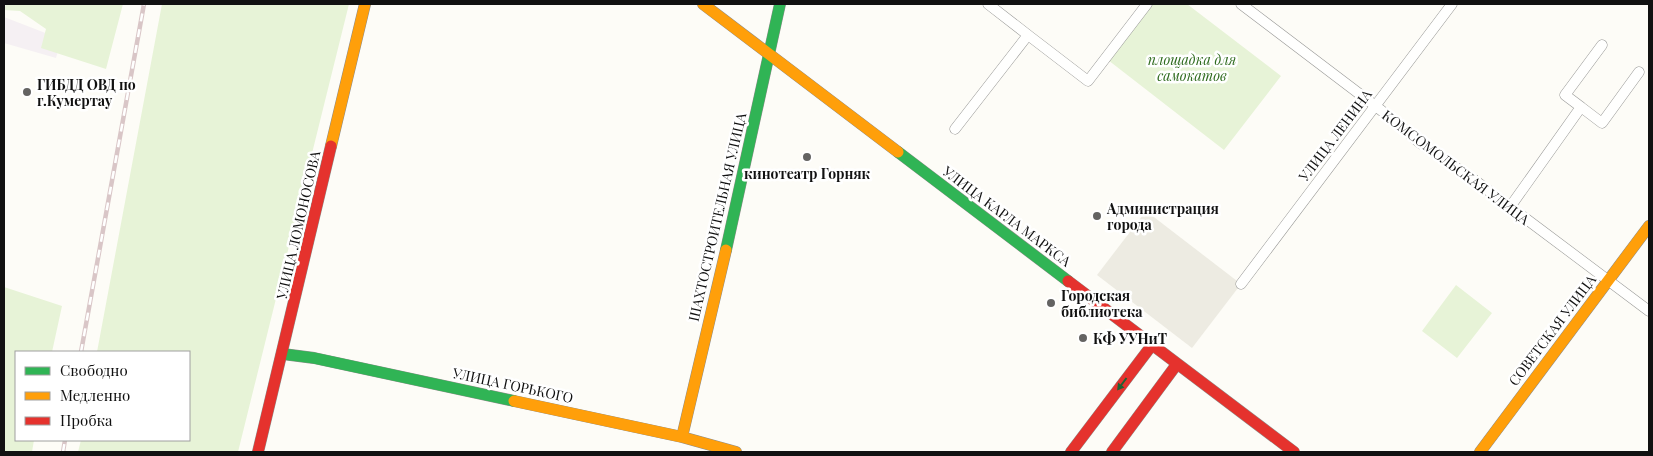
<svg xmlns="http://www.w3.org/2000/svg" width="1653" height="456" font-family="'Playfair Display',serif">
  <style>
    .industrial { fill: #f5f0f3 }
    .green { fill: #e7f3d7 }
    .plaza { fill: #edebe2 }
    .lines { fill: none; stroke-linecap: round; stroke-linejoin: round }
    .street-casing { stroke: #979795; stroke-width: 11 }
    .fast-casing { stroke: #8e8d8b; stroke-width: 12 }
    .slow-casing { stroke: #8e8d8b; stroke-width: 12 }
    .jam-casing { stroke: #8e8d8b; stroke-width: 12 }
    .street { stroke: #fffffe; stroke-width: 10 }
    .fast { stroke: #30b455; stroke-width: 11 }
    .slow { stroke: #ff9f0a; stroke-width: 11 }
    .jam { stroke: #e5322d; stroke-width: 11 }
    .rail-casing { stroke: #d9c6c7; stroke-width: 4.5 }
    .rail { stroke: #fff; stroke-width: 2.5; stroke-dasharray: 8; stroke-linecap: butt }
    .oneway { fill: #206233 }
    .poi-dot { fill: #646362; stroke: #fff; stroke-width: 2 }
    .labels { text-anchor: middle; dominant-baseline: central; stroke-width: 5; stroke-linejoin: round; paint-order: stroke }
    .park-label { font-size: 14px; font-style: italic; fill: #2f6b1f; stroke: #fff }
    .poi-label { font-size: 14px; font-weight: bold; fill: #111; stroke: #fff; text-anchor: start }
    .street-label { font-size: 14px; fill: #111; stroke: #fff }
  </style>
  <rect width="100%" height="100%" fill="#fdfcf7"/>
  <!-- industrial -->
  <path class="industrial" d="M 4,17 L 61,39 L 56,58 L 4,43 Z"/>
  <!-- green -->
  <path class="green" d="M 6,4 L 123,4 L 106,69 L 41,48 L 46,29 L 20,11 L 4,10 Z
    M 162,4 L 349,4 L 238,452 L 78,452 L 81,440 L 189,440 L 189,352 L 97,352 Z
    M 1152,4 L 1187,4 L 1281,76 L 1224,150 L 1108,60 Z
    M 1456,285 L 1492,313 L 1457,358 L 1422,331 Z
    M 4,287 L 62,306 L 52,352 L 16,352 L 16,440 L 34,440 L 32,452 L 4,452 Z"/>
  <!-- plaza -->
  <path class="plaza" d="M 1146,211 L 1241,284 L 1192,348 L 1097,275 Z"/>
  <g class="lines">
    <defs>
      <path id="street" d="M 1241,4 L 1382,111 L 1420,143 L 1473,179 L 1649,311
        M 1028,35 L 1088,81 L 1147,4
        M 1581,107 L 1565,95 L 1602,45
        M 955,129 L 1028,35 L 988,4
        M 1510,207 L 1581,107 L 1602,123 L 1639,72
        M 1241,284 L 1452,4"/>
      <path id="fast" d="M 898,152 L 1068,281
        M 726,250 L 780,4
        M 283,354 L 314,358 L 514,401"/>
      <path id="slow" d="M 703,4 L 898,152
        M 331,146 L 365,4
        M 514,401 L 682,437 L 736,452
        M 682,437 L 726,250
        M 1480,452 L 1649,226"/>
      <path id="jam" d="M 1068,281 L 1294,452
        M 258,452 L 331,146
        M 1071,452 L 1152,345
        M 1112,452 L 1177,364"/>
    </defs>
    <!-- street casing -->
    <use href="#street" class="street-casing"/>
    <!-- fast casing -->
    <use href="#fast" class="fast-casing"/>
    <!-- slow casing -->
    <use href="#slow" class="slow-casing"/>
    <!-- jam casing -->
    <use href="#jam" class="jam-casing"/>
    <!-- street -->
    <use href="#street" class="street"/>
    <!-- fast -->
    <use href="#fast" class="fast"/>
    <!-- slow -->
    <use href="#slow" class="slow"/>
    <!-- jam -->
    <use href="#jam" class="jam"/>
    <defs>
      <path id="rail" d="M 81,352 L 144,4
        M 63,452 L 65,440"/>
    </defs>
    <!-- rail casing -->
    <use href="#rail" class="rail-casing"/>
    <!-- rail -->
    <use href="#rail" class="rail"/>
  </g>
  <!-- one-way arrows -->
  <defs><path id="oneway-solid" d="M-6-.8H1V-3.2L6.5 0L1 3.2V.8H-6Z" transform="scale(1.25)"/></defs>
  <use class="oneway" href="#oneway-solid" transform="translate(1122 384) rotate(127)"/>
  <!-- markers -->
  <g class="poi-dot">
    <circle cx="27" cy="92" r="5"/>
    <circle cx="807" cy="157" r="5"/>
    <circle cx="1097" cy="216" r="5"/>
    <circle cx="1051" cy="303" r="5"/>
    <circle cx="1083" cy="338" r="5"/>
  </g>
  <g class="labels">
    <!-- park labels -->
    <g class="park-label">
      <text x="1192" y="59">площадка для<tspan x="1192" dy="16">самокатов</tspan></text>
    </g>
    <!-- poi labels -->
    <g class="poi-label">
      <text x="37" y="84">ГИБДД ОВД по<tspan x="37" dy="16">г.Кумертау</tspan></text>
      <text x="807" y="173" text-anchor="middle">кинотеатр Горняк</text>
      <text x="1107" y="208">Администрация<tspan x="1107" dy="16">города</tspan></text>
      <text x="1061" y="295">Городская<tspan x="1061" dy="16">библиотека</tspan></text>
      <text x="1093" y="338">КФ УУНиТ</text>
    </g>
    <!-- street labels -->
    <g class="street-label">
      <text transform="translate(1335 135) rotate(-53)">УЛИЦА ЛЕНИНА</text>
      <text transform="translate(1456 167) rotate(37)">КОМСОМОЛЬСКАЯ УЛИЦА</text>
      <text transform="translate(1007 216) rotate(37)">УЛИЦА КАРЛА МАРКСА</text>
      <text transform="translate(717 217) rotate(-77)">ШАХТОСТРОИТЕЛЬНАЯ УЛИЦА</text>
      <text transform="translate(298 225) rotate(-77)">УЛИЦА ЛОМОНОСОВА</text>
      <text transform="translate(1552 330) rotate(-53)">СОВЕТСКАЯ УЛИЦА</text>
      <text transform="translate(513 385) rotate(12)">УЛИЦА ГОРЬКОГО</text>
    </g>
  </g>
  <!-- border -->
  <rect width="1653" height="456" fill="none" stroke="#111111" stroke-width="10"/>
  <!-- legend -->
  <rect x="15" y="351" width="175" height="90" fill="#ffffff" stroke="#a0a0a0"/>
  <rect x="25" y="367" width="25" height="8" fill="#30b455" stroke="#a0a0a0"/>
  <text x="60" y="376" font-size="15" fill="#111111">Свободно</text>
  <rect x="25" y="392" width="25" height="8" fill="#ff9f0a" stroke="#a0a0a0"/>
  <text x="60" y="401" font-size="15" fill="#111111">Медленно</text>
  <rect x="25" y="417" width="25" height="8" fill="#e5322d" stroke="#a0a0a0"/>
  <text x="60" y="426" font-size="15" fill="#111111">Пробка</text>
</svg>
